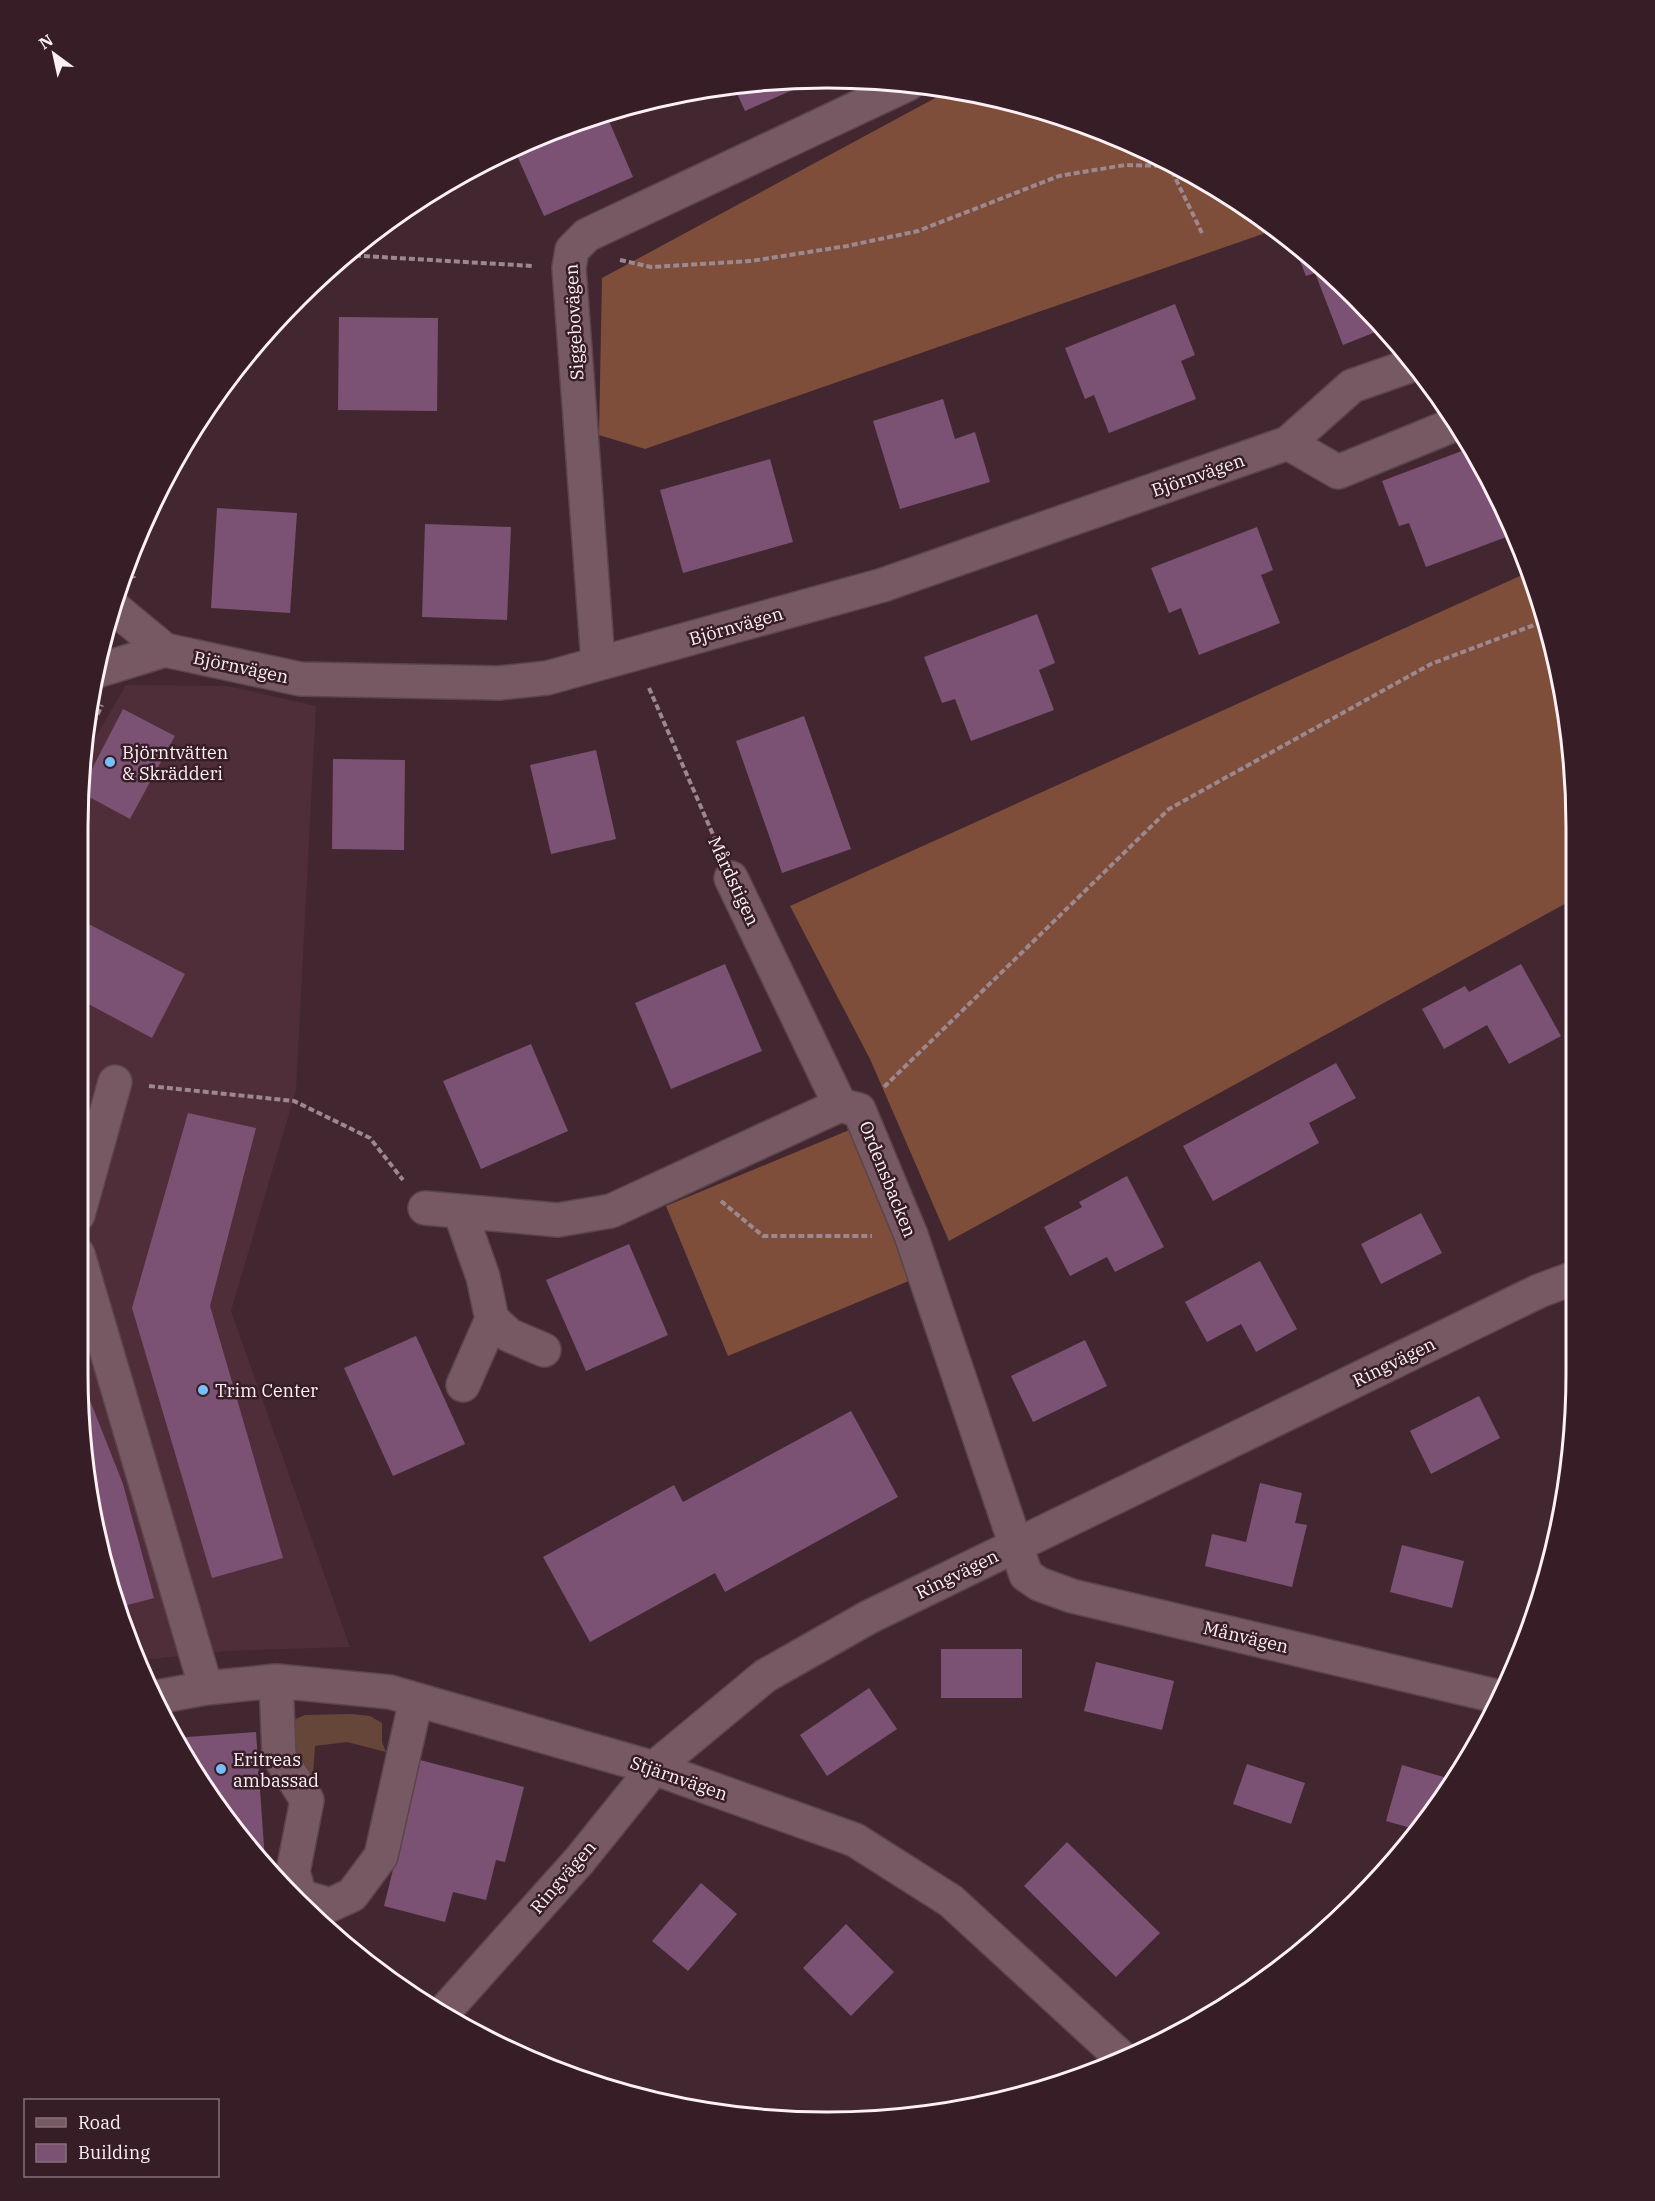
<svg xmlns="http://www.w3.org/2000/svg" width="1655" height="2201" font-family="'IBM Plex Serif',serif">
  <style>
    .built { fill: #4f2d39 }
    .green { fill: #664639 }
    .forest { fill: #7e4e3a }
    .building { fill: #7b5273 }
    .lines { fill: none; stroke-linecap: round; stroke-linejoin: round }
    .minor-casing { stroke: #5a454d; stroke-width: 36 }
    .path { stroke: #9c888f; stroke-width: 4; stroke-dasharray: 6 3; stroke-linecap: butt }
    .minor { stroke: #775963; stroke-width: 33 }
    .poi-dot { fill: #77bff7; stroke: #371d26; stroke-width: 2 }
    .labels { text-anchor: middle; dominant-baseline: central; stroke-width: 5; stroke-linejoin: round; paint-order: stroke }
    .street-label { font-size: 18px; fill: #fdf1f5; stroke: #371d26 }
    .poi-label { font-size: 18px; fill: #fdf1f5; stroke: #371d26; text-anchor: start }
    .rim { fill: none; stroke: #fdf1f5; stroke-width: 3 }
  </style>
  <rect width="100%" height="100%" fill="#422730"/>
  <!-- built -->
  <path class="built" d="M 126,685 L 228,686 L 316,706 L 296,1090 L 231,1311 L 350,1647 L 227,1651 L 142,1660 L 104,1568 L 78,1373 L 80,779 L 83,759 Z"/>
  <!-- green -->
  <path class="green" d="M 352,1714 L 370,1716 L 382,1723 L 382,1742 L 386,1752 L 347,1742 L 315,1746 L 313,1774 L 310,1778 L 294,1756 L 291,1721 L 305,1715 Z"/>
  <!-- forest -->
  <path class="forest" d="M 950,90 L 1069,118 L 1203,179 L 1274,230 L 645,449 L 599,435 L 602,278 Z
    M 1529,572 L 1571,729 L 1572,900 L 949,1241 L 870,1059 L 790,906 Z
    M 854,1128 L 916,1278 L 728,1356 L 666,1206 Z"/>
  <!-- building -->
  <path class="building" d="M 779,80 L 813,81 L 745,111 L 734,87 Z
    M 606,114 L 633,177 L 544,216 L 514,149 Z
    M 1298,247 L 1322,264 L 1383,329 L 1343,345 L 1315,273 L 1306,276 L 1295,248 Z
    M 1175,304 L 1195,355 L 1181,361 L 1196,399 L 1109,433 L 1094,395 L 1085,399 L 1065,348 Z
    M 339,317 L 438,318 L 437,411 L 338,410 Z
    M 943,399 L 955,439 L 975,432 L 990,482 L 900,509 L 873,421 Z
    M 1467,449 L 1493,494 L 1509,536 L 1426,567 L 1409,523 L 1399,526 L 1382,481 Z
    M 770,459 L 793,542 L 683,573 L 660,490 Z
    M 217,508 L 297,513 L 290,613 L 211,608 Z
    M 425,524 L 511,527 L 507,620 L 422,617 Z
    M 1257,527 L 1273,570 L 1261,575 L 1280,623 L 1199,655 L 1181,608 L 1169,613 L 1151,568 Z
    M 1037,614 L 1055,663 L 1039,670 L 1054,710 L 971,741 L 955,699 L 942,703 L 924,657 Z
    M 123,709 L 175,736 L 130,819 L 80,792 Z
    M 804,716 L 851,849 L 782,873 L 736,741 Z
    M 596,750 L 616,839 L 551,854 L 530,765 Z
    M 333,759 L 405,760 L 404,850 L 332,849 Z
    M 79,919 L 185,974 L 152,1038 L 79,999 Z
    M 725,964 L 762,1051 L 671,1089 L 635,1003 Z
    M 1521,964 L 1561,1036 L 1509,1064 L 1487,1025 L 1444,1049 L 1422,1009 L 1465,986 L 1469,992 Z
    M 531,1044 L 568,1131 L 481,1169 L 443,1081 Z
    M 1336,1063 L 1356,1098 L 1309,1123 L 1319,1143 L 1213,1201 L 1183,1146 Z
    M 188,1113 L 256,1128 L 210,1306 L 283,1558 L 212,1578 L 132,1308 Z
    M 1127,1176 L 1164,1247 L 1115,1272 L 1107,1257 L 1070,1276 L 1044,1227 L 1082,1207 L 1079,1202 Z
    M 1421,1213 L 1442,1253 L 1381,1284 L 1361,1244 Z
    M 629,1244 L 668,1335 L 586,1371 L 546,1280 Z
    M 1260,1261 L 1297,1329 L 1256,1352 L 1241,1324 L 1207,1342 L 1185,1302 Z
    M 416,1336 L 465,1444 L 393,1476 L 344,1368 Z
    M 1085,1340 L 1107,1386 L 1033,1422 L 1011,1376 Z
    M 78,1370 L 123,1484 L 154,1598 L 120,1607 L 104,1568 Z
    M 1479,1396 L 1500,1438 L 1431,1474 L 1410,1431 Z
    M 851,1411 L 898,1497 L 725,1592 L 715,1573 L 590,1642 L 543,1557 L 674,1485 L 683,1502 Z
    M 1260,1483 L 1302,1493 L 1295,1523 L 1307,1525 L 1292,1587 L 1205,1566 L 1212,1534 L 1246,1542 Z
    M 1402,1545 L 1464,1561 L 1452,1608 L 1390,1592 Z
    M 941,1649 L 1022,1649 L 1022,1698 L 941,1698 Z
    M 1096,1662 L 1174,1681 L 1162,1730 L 1084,1711 Z
    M 869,1688 L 897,1729 L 827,1776 L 800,1735 Z
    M 256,1732 L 265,1861 L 179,1749 L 174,1738 Z
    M 420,1760 L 524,1787 L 505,1862 L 496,1860 L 486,1900 L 453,1892 L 445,1922 L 384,1906 Z
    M 1247,1764 L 1305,1783 L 1291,1824 L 1233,1804 Z
    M 1402,1765 L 1454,1780 L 1418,1830 L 1386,1821 Z
    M 1067,1842 L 1160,1933 L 1116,1977 L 1024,1886 Z
    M 701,1883 L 737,1914 L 688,1971 L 652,1941 Z
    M 846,1924 L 894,1972 L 851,2016 L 803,1968 Z"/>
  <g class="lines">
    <defs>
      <path id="minor" d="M 1288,443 L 1352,386 L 1415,364
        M 113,607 L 165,650 L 300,679 L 499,683 L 547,678 L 883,585 L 1288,443 L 1338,472 L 1453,425
        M 598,662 L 569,268 L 572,250 L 587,235 L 908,84
        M 97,671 L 165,650
        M 731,878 L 840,1105
        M 425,1208 L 558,1220 L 611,1211 L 840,1105 L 859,1110 L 911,1235 L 1026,1575 L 1039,1584 L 1072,1596 L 1500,1697
        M 460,1212 L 483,1277 L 492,1319 L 463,1385
        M 78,1215 L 115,1082
        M 78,1254 L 206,1688
        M 492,1319 L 509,1335 L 544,1350
        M 276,1681 L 279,1756 L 307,1800 L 293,1872 L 300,1896 L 330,1905 L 352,1895 L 381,1856 L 416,1700
        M 157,1697 L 206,1688 L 276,1681 L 390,1692 L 654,1768 L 855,1840 L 951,1901 L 1124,2060
        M 443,2013 L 579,1861 L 654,1768 L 765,1676 L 869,1617 L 1539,1291 L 1574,1278"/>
    </defs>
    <!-- minor casing -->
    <use href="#minor" class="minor-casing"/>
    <!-- path -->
    <path class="path" d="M 1168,163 L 1202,233
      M 346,255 L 533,266
      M 620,260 L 651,267 L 751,261 L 847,246 L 918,231 L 1059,176 L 1125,165 L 1169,166
      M 183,451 L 219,393
      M 129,559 L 134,578
      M 649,688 L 718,846
      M 86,739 L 102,705
      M 149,1086 L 294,1101 L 370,1138 L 403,1180
      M 884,1087 L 1169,809 L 1431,664 L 1542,622
      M 721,1201 L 763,1236 L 872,1236"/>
    <!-- minor -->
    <use href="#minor" class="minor"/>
  </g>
  <!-- markers -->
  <g class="poi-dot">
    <circle cx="110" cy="762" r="6"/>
    <circle cx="203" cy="1390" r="6"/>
    <circle cx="221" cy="1769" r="6"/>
  </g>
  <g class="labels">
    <!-- street labels -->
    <g class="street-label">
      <text transform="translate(574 322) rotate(-93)">Siggebovägen</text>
      <text transform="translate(1198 475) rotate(-19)">Björnvägen</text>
      <text transform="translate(736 626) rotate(-16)">Björnvägen</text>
      <text transform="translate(241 667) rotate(12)">Björnvägen</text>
      <text transform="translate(734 881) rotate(65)">Mårdstigen</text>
      <text transform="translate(888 1179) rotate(68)">Ordensbacken</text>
      <text transform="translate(1394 1362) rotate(-26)">Ringvägen</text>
      <text transform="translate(957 1574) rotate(-26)">Ringvägen</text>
      <text transform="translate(1246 1637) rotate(13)">Månvägen</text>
      <text transform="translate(679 1778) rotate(19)">Stjärnvägen</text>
      <text transform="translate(563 1877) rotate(-49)">Ringvägen</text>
    </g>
    <!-- poi labels -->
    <g class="poi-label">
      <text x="122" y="752">Björntvätten<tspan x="122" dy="21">&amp; Skrädderi</tspan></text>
      <text x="215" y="1390">Trim Center</text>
      <text x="233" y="1759">Eritreas<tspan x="233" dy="21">ambassad</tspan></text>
    </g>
  </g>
  <!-- crop -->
  <path d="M0 0H1655V2201H0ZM827 88H827A739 739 0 0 1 1566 827V1373A739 739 0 0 1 827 2112H827A739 739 0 0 1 88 1373V827A739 739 0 0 1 827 88Z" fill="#371d26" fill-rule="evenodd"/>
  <path class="rim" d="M827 88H827A739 739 0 0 1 1566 827V1373A739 739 0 0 1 827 2112H827A739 739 0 0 1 88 1373V827A739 739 0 0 1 827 88Z"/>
  <!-- legend -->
  <rect x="24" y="2099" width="195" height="78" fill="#371d26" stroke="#867279" stroke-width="1.5"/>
  <rect x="36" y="2118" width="30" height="9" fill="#775963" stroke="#867279" stroke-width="1.5"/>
  <text x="78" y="2129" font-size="18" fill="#fdf1f5">Road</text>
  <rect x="36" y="2144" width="30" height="18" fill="#7b5273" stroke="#867279" stroke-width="1.5"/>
  <text x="78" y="2159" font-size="18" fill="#fdf1f5">Building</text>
  <!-- north arrow -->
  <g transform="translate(54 54) rotate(327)" stroke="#371d26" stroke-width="4.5" paint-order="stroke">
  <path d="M0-4.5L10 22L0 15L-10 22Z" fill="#fdf1f5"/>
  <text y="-9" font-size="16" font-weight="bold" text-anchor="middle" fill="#fdf1f5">N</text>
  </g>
</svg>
